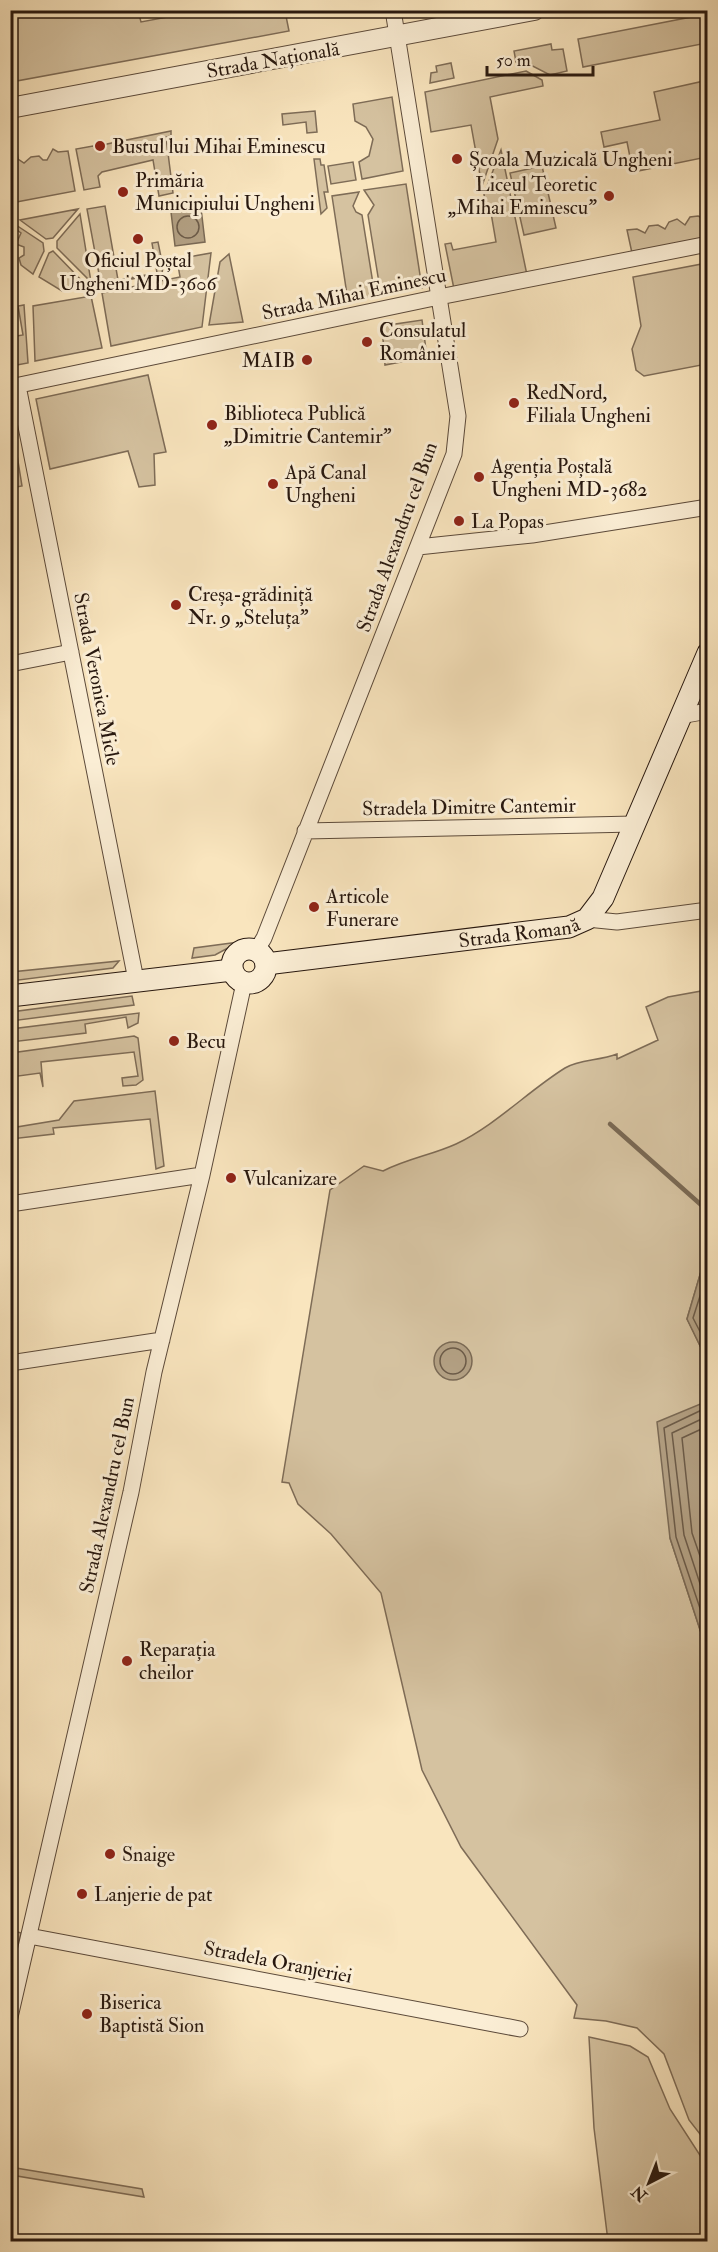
<svg xmlns="http://www.w3.org/2000/svg" width="718" height="2252" font-family="'IM FELL Double Pica',serif">
  <style>
    .green { fill: #d5c2a0; stroke: #7e6c57; stroke-width: 1.5 }
    .water { fill: #b29f82; stroke: #7a6954; stroke-width: 1.5 }
    .lines { fill: none; stroke-linecap: round; stroke-linejoin: round }
    .shore { stroke: #6c5b48; stroke-width: 1.5 }
    .stream { stroke: #7a6954; stroke-width: 4.5 }
    .minor-casing { stroke: #5c4a3a; stroke-width: 17 }
    .tertiary-casing { stroke: #5c4a3a; stroke-width: 22 }
    .secondary-casing { stroke: #27170e; stroke-width: 23 }
    .minor { stroke: #fbeed5; stroke-width: 15 }
    .tertiary { stroke: #fbeed5; stroke-width: 20 }
    .secondary { stroke: #fbeed5; stroke-width: 21 }
    .poi-dot { fill: #8f2418; stroke: #fbeed5; stroke-width: 2 }
    .labels { text-anchor: middle; dominant-baseline: central; stroke-width: 6; stroke-linejoin: round; paint-order: stroke }
    .street-label { font-size: 20px; fill: #27170e; stroke: #fbeed5 }
    .poi-label { font-size: 20px; fill: #27170e; stroke: #fbeed5; text-anchor: start }
  </style>
  <rect width="100%" height="100%" fill="#f9e5be"/>
  <filter id="stains"><feTurbulence type="fractalNoise" baseFrequency=".00333" numOctaves="4"/><feColorMatrix values="0 0 0 0 .2 0 0 0 0 .09 0 0 0 0 .02 0 0 0 .5 -.17"/></filter>
  <radialGradient id="worn" r=".72"><stop offset=".6" stop-color="#630" stop-opacity="0"/><stop offset="1" stop-color="#630" stop-opacity=".3"/></radialGradient>
  <!-- green -->
  <path class="green" d="M 11,10 L 138,11 L 141,22 L 189,13 L 192,11 L 285,11 L 289,31 L 11,82 Z
    M 707,14 L 707,43 L 583,67 L 578,39 Z
    M 551,44 L 552,50 L 563,49 L 567,71 L 550,75 L 523,61 L 516,62 L 514,51 Z
    M 451,63 L 454,78 L 430,83 L 431,73 L 437,72 L 436,66 Z
    M 526,71 L 542,80 L 543,86 L 490,97 L 498,139 L 482,186 L 471,125 L 431,132 L 425,92 Z
    M 704,81 L 708,95 L 707,157 L 633,172 L 627,142 L 604,147 L 601,132 L 660,120 L 654,92 Z
    M 392,97 L 403,171 L 362,179 L 359,162 L 369,156 L 373,139 L 366,127 L 355,121 L 353,104 Z
    M 315,111 L 317,132 L 307,133 L 306,122 L 283,125 L 282,114 Z
    M 171,131 L 171,136 L 166,137 L 173,193 L 159,196 L 153,160 L 102,172 L 98,176 L 100,187 L 84,190 L 76,149 L 93,146 L 101,150 L 107,144 Z
    M 16,144 L 18,159 L 24,163 L 31,157 L 39,156 L 43,160 L 47,160 L 53,149 L 58,152 L 68,151 L 75,191 L 11,203 L 14,188 L 11,184 L 11,145 Z
    M 501,150 L 527,275 L 454,289 L 445,244 L 451,243 L 453,250 L 496,242 L 490,207 L 486,208 L 484,194 Z
    M 314,159 L 320,159 L 321,165 L 324,165 L 328,192 L 324,192 L 327,208 L 321,214 Z
    M 353,162 L 356,180 L 331,184 L 328,166 Z
    M 542,166 L 556,228 L 524,235 L 510,173 Z
    M 406,184 L 422,288 L 381,295 L 368,215 L 374,205 L 364,190 Z
    M 359,192 L 353,206 L 356,212 L 362,215 L 375,296 L 348,301 L 332,196 Z
    M 105,206 L 118,280 L 157,273 L 152,243 L 158,242 L 163,267 L 162,273 L 101,285 L 87,209 Z
    M 78,209 L 53,238 L 46,239 L 20,220 Z
    M 80,214 L 91,282 L 57,248 L 57,241 Z
    M 698,216 L 707,220 L 707,238 L 632,253 L 627,230 L 637,229 L 645,233 L 649,226 L 658,225 L 665,229 L 669,222 L 677,219 L 685,225 L 690,217 Z
    M 13,223 L 43,243 L 44,251 L 33,274 L 21,265 L 19,258 L 24,255 L 24,247 L 16,244 L 21,233 L 13,227 Z
    M 53,251 L 86,285 L 87,287 L 62,291 L 39,277 L 49,253 Z
    M 211,253 L 202,327 L 111,346 L 102,293 L 180,277 L 177,259 Z
    M 229,254 L 243,322 L 209,325 L 220,262 Z
    M 707,263 L 707,364 L 644,376 L 636,370 L 632,349 L 641,326 L 633,277 Z
    M 91,296 L 102,348 L 35,361 L 33,306 Z
    M 24,305 L 28,363 L 11,366 L 11,337 L 23,335 L 18,306 Z
    M 422,320 L 427,357 L 385,365 L 382,326 Z
    M 148,375 L 166,452 L 154,454 L 155,485 L 139,487 L 128,451 L 50,469 L 36,399 Z
    M 10,412 L 22,486 L 11,488 L 10,488 Z
    M 239,942 L 215,955 L 192,958 L 194,948 Z
    M 119,961 L 113,968 L 11,981 L 11,972 Z
    M 707,990 L 707,1251 L 687,1319 L 707,1360 L 707,1378 L 670,1538 L 707,1651 L 707,2143 L 689,2120 L 664,2054 L 637,2028 L 606,2021 L 574,2018 L 577,2005 L 461,1847 L 422,1770 L 381,1593 L 331,1534 L 298,1504 L 289,1483 L 282,1482 L 330,1190 L 364,1166 L 383,1171 C 409,1158 432,1155 456,1144 C 496,1125 528,1091 565,1068 C 579,1059 599,1061 617,1054 L 617,1059 L 658,1040 L 646,1007 L 668,997 Z
    M 132,996 L 134,1005 L 11,1021 L 11,1012 Z
    M 139,1013 L 138,1023 L 128,1028 L 126,1017 L 85,1024 L 86,1033 L 11,1042 L 11,1029 Z
    M 134,1036 L 138,1038 L 143,1080 L 136,1085 L 123,1086 L 122,1078 L 138,1076 L 134,1052 L 41,1062 L 43,1087 L 40,1073 L 11,1077 L 11,1053 Z
    M 155,1091 L 164,1166 L 156,1169 L 150,1119 L 53,1128 L 54,1134 L 11,1139 L 11,1128 L 59,1120 L 74,1101 Z
    M 11,1930 L 21,1933 L 11,1981 L 10,1930 Z
    M 589,2037 L 630,2046 L 648,2057 L 670,2109 L 707,2166 L 707,2241 L 608,2241 L 594,2128 Z
    M 10,2167 L 142,2189 L 144,2197 L 11,2175 Z"/>
  <!-- water -->
  <path class="water" d="M 201,208 L 205,242 L 175,246 L 171,212 Z
    M 707,1251 L 707,1360 L 687,1319 Z
    M434 1361a19 19 0 1 1 38 0a19 19 0 1 1-38 0Z
    M 707,1378 L 707,1651 L 670,1538 L 657,1422 L 703,1403 Z"/>
  <g class="lines">
    <!-- shore -->
    <path class="shore" d="M177 227a11 11 0 1 1 22 0a11 11 0 1 1-22 0Z
      M 708,1271 L 693,1318 L 708,1347
      M440 1361a13 13 0 1 1 26 0a13 13 0 1 1-26 0Z
      M 708,1407 L 664,1428 L 676,1537 L 708,1632
      M 708,1416 L 672,1433 L 684,1535 L 708,1608
      M 708,1426 L 682,1438 L 692,1533 L 708,1579"/>
    <!-- stream -->
    <path class="stream" d="M 610,1124 L 708,1211"/>
    <defs>
      <path id="minor" d="M 18,386 L 136,980
        M 10,387 L 439,297 L 708,244
        M 418,547 L 532,535 L 708,507
        M 10,664 L 71,652
        M 680,716 L 708,711
        M 305,831 L 634,824
        M 587,919 L 617,922 L 708,910
        M 256,951 L 264,938 L 454,454 L 458,416 L 393,10
        M 10,1204 L 202,1175
        M 10,1363 L 162,1340
        M 29,1936 L 520,2029
        M 10,2017 L 131,1492 L 154,1372 L 202,1175 L 244,983"/>
      <path id="tertiary" d="M 10,108 L 534,10"/>
      <g id="secondary">
        <circle cx="249" cy="966" r="17"/>
        <path id="s1" d="M 266,964 L 569,927 L 587,919 L 603,898 L 708,653"/>
        <path d="M 10,996 L 232,970"/>
      </g>
    </defs>
    <!-- minor casing -->
    <use href="#minor" class="minor-casing"/>
    <!-- tertiary casing -->
    <use href="#tertiary" class="tertiary-casing"/>
    <!-- secondary casing -->
    <use href="#secondary" class="secondary-casing"/>
    <!-- minor -->
    <use href="#minor" class="minor"/>
    <!-- tertiary -->
    <use href="#tertiary" class="tertiary"/>
    <!-- secondary -->
    <use href="#secondary" class="secondary"/>
  </g>
  <!-- markers -->
  <g class="poi-dot">
    <circle cx="100" cy="146" r="6"/>
    <circle cx="457" cy="159" r="6"/>
    <circle cx="123" cy="192" r="6"/>
    <circle cx="609" cy="196" r="6"/>
    <circle cx="138" cy="239" r="6"/>
    <circle cx="367" cy="342" r="6"/>
    <circle cx="307" cy="360" r="6"/>
    <circle cx="514" cy="403" r="6"/>
    <circle cx="212" cy="425" r="6"/>
    <circle cx="479" cy="477" r="6"/>
    <circle cx="273" cy="484" r="6"/>
    <circle cx="459" cy="521" r="6"/>
    <circle cx="176" cy="605" r="6"/>
    <circle cx="314" cy="907" r="6"/>
    <circle cx="174" cy="1041" r="6"/>
    <circle cx="231" cy="1178" r="6"/>
    <circle cx="127" cy="1661" r="6"/>
    <circle cx="110" cy="1854" r="6"/>
    <circle cx="82" cy="1894" r="6"/>
    <circle cx="87" cy="2014" r="6"/>
  </g>
  <g class="labels">
    <!-- street labels -->
    <g class="street-label">
      <text transform="translate(273 60) rotate(-10)">Strada Națională</text>
      <text transform="translate(354 294) rotate(-12)">Strada Mihai Eminescu</text>
      <text transform="translate(397 537) rotate(-70)">Strada Alexandru cel Bun</text>
      <text transform="translate(97 679) rotate(79)">Strada Veronica Micle</text>
      <text transform="translate(469 807) rotate(-1)">Stradela Dimitre Cantemir</text>
      <text stroke="none"><textPath href="#s1" startOffset="255">Strada Romană</textPath></text>
      <text transform="translate(107 1495) rotate(-78)">Strada Alexandru cel Bun</text>
      <text transform="translate(278 1962) rotate(11)">Stradela Oranjeriei</text>
    </g>
    <!-- poi labels -->
    <g class="poi-label">
      <text x="112" y="146">Bustul lui Mihai Eminescu</text>
      <text x="469" y="159">Școala Muzicală Ungheni</text>
      <text x="135" y="180">Primăria<tspan x="135" dy="23">Municipiului Ungheni</tspan></text>
      <text x="597" y="184" text-anchor="end">Liceul Teoretic<tspan x="597" dy="23">„Mihai Eminescu”</tspan></text>
      <text x="138" y="260" text-anchor="middle">Oficiul Poștal<tspan x="138" dy="23">Ungheni MD-3606</tspan></text>
      <text x="379" y="330">Consulatul<tspan x="379" dy="23">României</tspan></text>
      <text x="295" y="360" text-anchor="end">MAIB</text>
      <text x="526" y="392">RedNord,<tspan x="526" dy="23">Filiala Ungheni</tspan></text>
      <text x="224" y="413">Biblioteca Publică<tspan x="224" dy="23">„Dimitrie Cantemir"</tspan></text>
      <text x="491" y="466">Agenția Poștală<tspan x="491" dy="23">Ungheni MD-3682</tspan></text>
      <text x="285" y="472">Apă Canal<tspan x="285" dy="23">Ungheni</tspan></text>
      <text x="471" y="521">La Popas</text>
      <text x="188" y="594">Creșa-grădiniță<tspan x="188" dy="23">Nr. 9 „Steluța”</tspan></text>
      <text x="326" y="896">Articole<tspan x="326" dy="23">Funerare</tspan></text>
      <text x="186" y="1041">Becu</text>
      <text x="243" y="1178">Vulcanizare</text>
      <text x="139" y="1649">Reparația<tspan x="139" dy="23">cheilor</tspan></text>
      <text x="122" y="1854">Snaige</text>
      <text x="94" y="1894">Lanjerie de pat</text>
      <text x="99" y="2002">Biserica<tspan x="99" dy="23">Baptistă Sion</tspan></text>
    </g>
  </g>
  <!-- margin -->
  <rect width="718" height="2252" fill="none" stroke="#f9e5be" stroke-width="36"/>
  <rect x="12" y="12" width="694" height="2228" fill="none" stroke="#27170e" stroke-width="3"/>
  <rect x="18" y="18" width="682" height="2216" fill="none" stroke="#27170e" stroke-width="1.5"/>
  <!-- north arrow -->
  <g transform="translate(649 2183) rotate(222)" stroke="#fbeed5" stroke-width="4.5" paint-order="stroke">
  <path d="M0-4.5L10 22L0 15L-10 22Z" fill="#27170e"/>
  <text y="-9" font-size="16" font-weight="bold" text-anchor="middle" fill="#27170e">N</text>
  </g>
  <!-- scale -->
  <path d="M487 66v9h106v-9" fill="none" stroke="#27170e" stroke-width="3"/>
  <text x="496" y="66" font-size="18" fill="#27170e" stroke="#fbeed5" stroke-width="4.5" paint-order="stroke">50 m</text>
  <rect width="100%" height="100%" filter="url(#stains)"/>
  <rect width="100%" height="100%" fill="url(#worn)"/>
</svg>
